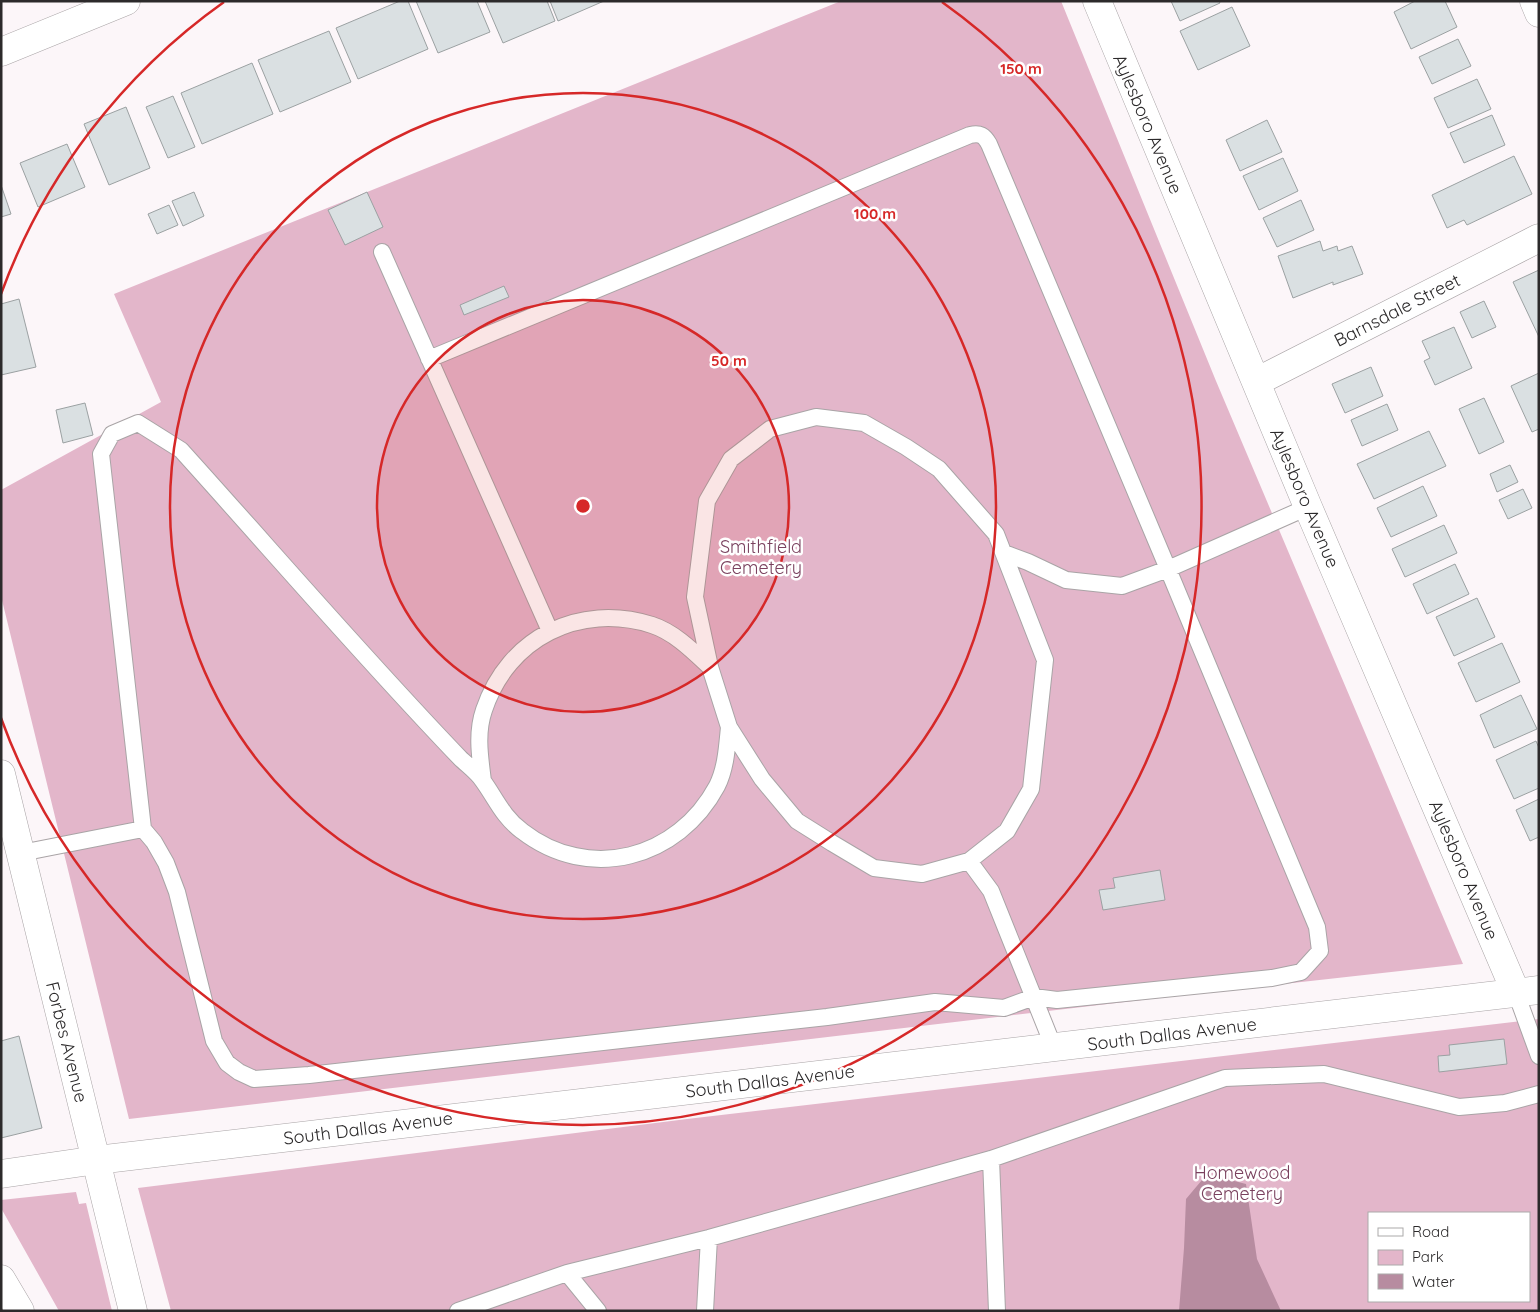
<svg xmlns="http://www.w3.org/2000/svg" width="1540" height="1312" font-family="Quicksand,sans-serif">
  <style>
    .green { fill: #e3b6ca; fill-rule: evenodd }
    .water { fill: #b78ca0 }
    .building { fill: #dae0e2; stroke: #9ba1a2 }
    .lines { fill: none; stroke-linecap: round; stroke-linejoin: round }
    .service-casing { stroke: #a9a4a6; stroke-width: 18 }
    .minor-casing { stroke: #a9a4a6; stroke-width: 29 }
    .tertiary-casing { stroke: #a9a4a6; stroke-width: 29 }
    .secondary-casing { stroke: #a9a4a6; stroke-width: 29 }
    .primary-casing { stroke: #a9a4a6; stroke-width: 29 }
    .service { stroke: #fff; stroke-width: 16 }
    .minor { stroke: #fff; stroke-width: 28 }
    .tertiary { stroke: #fff; stroke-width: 28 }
    .secondary { stroke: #fff; stroke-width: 28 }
    .primary { stroke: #fff; stroke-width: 28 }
    .ring { fill: none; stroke: #d62828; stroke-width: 2.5 }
    .labels { text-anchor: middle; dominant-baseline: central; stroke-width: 5; stroke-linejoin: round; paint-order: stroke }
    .street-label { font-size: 18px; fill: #2c2a2b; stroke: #fff }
    .park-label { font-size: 18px; fill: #7a415e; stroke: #fff }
    .centre { fill: #d62828; stroke: #fff; stroke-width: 2.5 }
    .ring-label { font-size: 15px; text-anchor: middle; font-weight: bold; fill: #d62828; stroke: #fff; stroke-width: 5; stroke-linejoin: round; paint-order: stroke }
  </style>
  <rect width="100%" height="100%" fill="#fcf6f9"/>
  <!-- green -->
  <path class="green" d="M 841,1 L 1061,1 L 1216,381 L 1463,964 L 1159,998 L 129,1119 L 1,596 L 1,490 L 161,402 L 114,294 Z
    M 1539,1019 L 1539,1311 L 171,1311 L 138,1188 L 687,1119 ZM 1369,1213 L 1529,1213 L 1529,1301 L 1369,1301 Z
    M 76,1192 L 79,1204 L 86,1203 L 112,1311 L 59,1311 L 1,1208 L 1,1200 Z"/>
  <!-- water -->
  <path class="water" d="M 1207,1174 L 1246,1184 L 1257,1259 L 1281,1311 L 1179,1311 L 1184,1248 L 1186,1199 Z"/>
  <!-- building -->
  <path class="building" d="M 400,1 L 408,1 L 428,49 L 358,79 L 336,28 Z
    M 416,1 L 477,1 L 490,32 L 438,53 Z
    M 485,1 L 547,1 L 555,21 L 503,43 Z
    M 550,1 L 604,1 L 558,21 Z
    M 1171,1 L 1219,1 L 1220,3 L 1180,21 Z
    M 1415,1 L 1445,1 L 1457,27 L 1411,49 L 1394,12 Z
    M 1232,7 L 1250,46 L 1198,70 L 1180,31 Z
    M 329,31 L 351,82 L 280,112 L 258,60 Z
    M 1458,39 L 1471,66 L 1432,84 L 1419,57 Z
    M 252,63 L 273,114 L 202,144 L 181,93 Z
    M 1477,79 L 1491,109 L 1448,128 L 1434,98 Z
    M 173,96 L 195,147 L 168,158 L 146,107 Z
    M 126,107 L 150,168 L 109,185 L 84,124 Z
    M 1492,115 L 1505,145 L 1464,163 L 1450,133 Z
    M 1267,120 L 1282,152 L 1240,171 L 1226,140 Z
    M 67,144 L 85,187 L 38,207 L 20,163 Z
    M 1514,156 L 1532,194 L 1467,225 L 1464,220 L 1447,228 L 1432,195 Z
    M 1283,158 L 1298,191 L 1259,210 L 1243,176 Z
    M 1,185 L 11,214 L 1,217 Z
    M 194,192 L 204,216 L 183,226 L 172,201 Z
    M 367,192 L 383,227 L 345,245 L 328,210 Z
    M 1301,200 L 1314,230 L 1277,247 L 1263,218 Z
    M 169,205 L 178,225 L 157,234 L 148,214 Z
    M 1320,241 L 1323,251 L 1337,246 L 1338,251 L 1352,246 L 1363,274 L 1333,285 L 1333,282 L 1293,298 L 1278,256 Z
    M 1539,270 L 1539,337 L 1513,282 Z
    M 504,286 L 509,297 L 464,315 L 460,305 Z
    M 19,299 L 36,367 L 1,375 L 1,304 Z
    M 1484,301 L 1496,327 L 1472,338 L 1460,312 Z
    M 1454,327 L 1472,368 L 1435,385 L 1424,361 L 1430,358 L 1422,341 Z
    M 1371,367 L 1383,396 L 1345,413 L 1332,384 Z
    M 1539,373 L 1539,429 L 1532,432 L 1511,386 Z
    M 1484,398 L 1504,442 L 1479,454 L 1459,409 Z
    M 85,403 L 93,435 L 63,443 L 56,410 Z
    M 1387,404 L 1398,430 L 1362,446 L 1351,420 Z
    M 1429,431 L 1446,466 L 1374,499 L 1357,464 Z
    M 1510,465 L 1518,482 L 1497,492 L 1490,474 Z
    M 1423,486 L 1437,516 L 1391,537 L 1377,508 Z
    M 1523,489 L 1532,508 L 1508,519 L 1499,500 Z
    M 1444,525 L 1457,553 L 1405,577 L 1392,549 Z
    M 1455,564 L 1469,594 L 1427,614 L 1413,584 Z
    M 1477,598 L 1495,637 L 1454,656 L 1436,617 Z
    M 1502,643 L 1520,682 L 1476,702 L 1458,663 Z
    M 1521,695 L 1537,729 L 1494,748 L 1480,715 Z
    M 1536,741 L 1539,748 L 1539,788 L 1514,799 L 1496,760 Z
    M 1539,799 L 1539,837 L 1530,841 L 1516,810 Z
    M 1160,870 L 1165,900 L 1103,910 L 1099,890 L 1115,888 L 1113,878 Z
    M 19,1036 L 42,1128 L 1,1138 L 1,1041 Z
    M 1504,1039 L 1507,1064 L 1439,1072 L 1438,1056 L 1450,1055 L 1449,1045 Z"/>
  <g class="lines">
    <defs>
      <path id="service" d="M 382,252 L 550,631
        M 816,417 L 864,423 L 906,447 L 939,469 L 996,534 L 1045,660 L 1031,789 L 1007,831 L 969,861 L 922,874 L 874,868 L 832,843 L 797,821 L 762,779 L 729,727 L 710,667 L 695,597 L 707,501 L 731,459 L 770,429 Z
        M 1004,553 L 1028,562 L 1066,580 L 1122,586 L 1168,569 L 1308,507
        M 483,781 C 480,757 476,733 484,710 C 508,638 579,602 652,625 C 674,632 693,651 710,667
        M 143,829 L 101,454 L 112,434 L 138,423 L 181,450 C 274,553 364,658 460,758 C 467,765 477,772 483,781 C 496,799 503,817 522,831 C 589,883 678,859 717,786 C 726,768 727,747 729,727
        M 21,853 L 143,829 L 154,842 L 166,863 L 177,892 L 214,1041 L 227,1063 L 239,1072 L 254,1079 L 309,1075 L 827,1017 L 935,1002 L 1004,1008 L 1034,997 L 1057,1000 L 1272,978 L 1301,972 L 1320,951 L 1317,927 L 1168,569 L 989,144 C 984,135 980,133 970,135 L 429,359
        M 969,861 L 991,891 L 1054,1048
        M 1516,993 L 1539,1056
        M 991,1159 L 997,1311
        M 567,1273 L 598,1311
        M 458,1311 L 567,1273 L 709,1238 L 991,1159 L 1225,1078 L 1324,1074 L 1459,1107 L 1505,1103 L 1539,1094
        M 705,1311 L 709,1238"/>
      <path id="minor" d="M 1097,1 L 1308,507 L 1516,993
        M 1534,1 L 1539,13
        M 1256,382 L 1539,238"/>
      <path id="tertiary" d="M 97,1160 L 1539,990
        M 1,1279 L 20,1311"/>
      <path id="secondary" d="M 1,52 L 126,1
        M 1,1174 L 97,1160"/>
      <path id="primary" d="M 1,774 L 133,1311"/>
    </defs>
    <!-- service casing -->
    <use href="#service" class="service-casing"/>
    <!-- minor casing -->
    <use href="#minor" class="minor-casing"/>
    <!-- tertiary casing -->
    <use href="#tertiary" class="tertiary-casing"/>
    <!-- secondary casing -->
    <use href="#secondary" class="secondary-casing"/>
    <!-- primary casing -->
    <use href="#primary" class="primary-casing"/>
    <!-- service -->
    <use href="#service" class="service"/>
    <!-- minor -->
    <use href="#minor" class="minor"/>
    <!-- tertiary -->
    <use href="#tertiary" class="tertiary"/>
    <!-- secondary -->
    <use href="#secondary" class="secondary"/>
    <!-- primary -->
    <use href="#primary" class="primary"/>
  </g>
  <!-- distance rings -->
  <circle cx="583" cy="506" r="206" fill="#d62828" fill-opacity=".12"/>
  <g class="ring">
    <circle cx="583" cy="506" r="206"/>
    <circle cx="583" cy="506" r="413"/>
    <path d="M1 294A619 619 0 0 1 224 2M942 2A619 619 0 1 1 1 718"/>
  </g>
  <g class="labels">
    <!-- street labels -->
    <g class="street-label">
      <text transform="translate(1148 124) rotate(67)">Aylesboro Avenue</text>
      <text transform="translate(1397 310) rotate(-27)">Barnsdale Street</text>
      <text transform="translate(1305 498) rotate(67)">Aylesboro Avenue</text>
      <text transform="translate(1464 870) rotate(67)">Aylesboro Avenue</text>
      <text transform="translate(1172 1034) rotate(-7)">South Dallas Avenue</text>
      <text transform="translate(67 1042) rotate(76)">Forbes Avenue</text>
      <text transform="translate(770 1081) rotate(-7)">South Dallas Avenue</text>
      <text transform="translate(368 1128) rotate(-7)">South Dallas Avenue</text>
    </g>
    <!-- park labels -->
    <g class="park-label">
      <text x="761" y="546">Smithfield<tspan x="761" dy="21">Cemetery</tspan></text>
      <text x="1242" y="1172">Homewood<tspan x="1242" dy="21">Cemetery</tspan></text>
    </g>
  </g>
  <circle cx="583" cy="506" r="8" class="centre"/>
  <g class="ring-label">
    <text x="1021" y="74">150 m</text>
    <text x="875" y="219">100 m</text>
    <text x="729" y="366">50 m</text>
  </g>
  <!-- border -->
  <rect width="1540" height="1312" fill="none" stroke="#2c2a2b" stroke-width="5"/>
  <!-- legend -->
  <rect x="1368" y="1212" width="162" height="90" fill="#ffffff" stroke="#abaaaa"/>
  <rect x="1378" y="1228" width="25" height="8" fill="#ffffff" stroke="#abaaaa"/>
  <text x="1412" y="1237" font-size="15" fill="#2c2a2b">Road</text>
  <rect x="1378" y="1250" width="25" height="15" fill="#e3b6ca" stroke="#abaaaa"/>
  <text x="1412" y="1262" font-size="15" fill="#2c2a2b">Park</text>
  <rect x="1378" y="1274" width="25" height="15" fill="#b78ca0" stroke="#abaaaa"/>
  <text x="1412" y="1287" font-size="15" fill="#2c2a2b">Water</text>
</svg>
